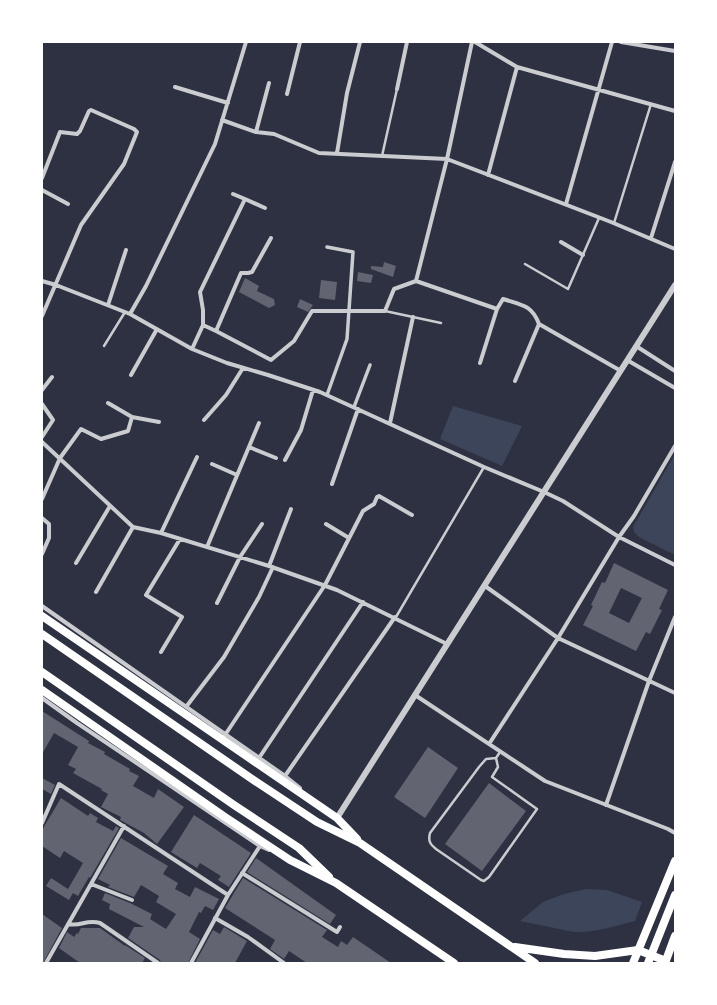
<svg xmlns="http://www.w3.org/2000/svg" width="717" height="1005" font-family="Signika,sans-serif">
  <style>
    .green { fill: #3c4559 }
    .building { fill: #626471; fill-rule: evenodd }
    .lines { fill: none; stroke-linecap: round; stroke-linejoin: round }
    .service { stroke: #caccd0; stroke-width: 2.5 }
    .pedestrian { stroke: #caccd0; stroke-width: 3.5 }
    .minor { stroke: #caccd0; stroke-width: 4 }
    .tertiary { stroke: #caccd0; stroke-width: 6 }
    .primary { stroke: #fff; stroke-width: 8 }
    .trunk { stroke: #fff; stroke-width: 8 }
  </style>
  <rect width="100%" height="100%" fill="#2d3142"/>
  <!-- green -->
  <path class="green" d="M 453,406 L 522,426 L 502,466 L 440,439 Z
    M 675,454 L 675,555 L 639,537 L 634,532 L 633,527 Z
    M 586,889 L 607,890 L 642,902 L 635,921 C 615,926 595,933 574,932 L 520,921 L 543,902 L 564,894 Z"/>
  <!-- building -->
  <path class="building" d="M 384,262 L 396,266 L 393,277 L 371,269 L 371,266 L 383,267 Z
    M 358,272 L 373,275 L 371,283 L 357,281 Z
    M 245,278 L 259,286 L 257,291 L 274,299 L 275,305 L 269,308 L 239,292 Z
    M 321,280 L 337,282 L 335,300 L 319,298 Z
    M 300,299 L 313,305 L 308,312 L 297,307 Z
    M 614,563 L 668,590 L 659,609 L 662,610 L 650,634 L 646,632 L 636,651 L 583,625 L 593,606 L 591,605 L 602,582 L 605,583 ZM 621,588 L 642,598 L 629,623 L 609,613 Z
    M 42,711 L 89,741 L 88,743 L 105,752 L 104,754 L 130,769 L 129,771 L 139,776 L 133,786 L 154,798 L 158,789 L 184,807 L 157,844 L 144,833 L 120,820 L 121,817 L 101,807 L 108,794 L 101,790 L 102,789 L 73,773 L 76,769 L 68,765 L 78,747 L 54,733 L 42,754 Z
    M 428,747 L 458,768 L 425,818 L 394,797 Z
    M 42,778 L 55,785 L 51,794 L 42,789 Z
    M 489,783 L 526,811 L 482,871 L 445,844 Z
    M 61,798 L 88,816 L 90,813 L 98,818 L 96,822 L 113,831 L 116,826 L 119,828 L 90,878 L 89,877 L 78,896 L 73,893 L 69,900 L 46,886 L 51,878 L 68,889 L 83,863 L 64,851 L 60,858 L 42,846 L 42,830 Z
    M 194,815 L 251,853 L 229,887 L 218,880 L 221,876 L 200,863 L 197,868 L 171,852 Z
    M 121,838 L 168,866 L 163,874 L 178,883 L 175,889 L 190,897 L 195,887 L 219,899 L 213,910 L 205,906 L 201,913 L 199,912 L 189,932 L 200,939 L 188,963 L 161,963 L 160,960 L 128,938 L 134,927 L 144,927 L 109,909 L 110,904 L 102,900 L 105,893 L 130,903 L 152,914 L 150,919 L 166,929 L 176,914 L 156,902 L 159,896 L 141,885 L 134,897 L 108,887 L 110,885 L 98,879 Z
    M 256,858 L 336,915 L 330,924 L 247,872 Z
    M 243,878 L 327,930 L 322,937 L 338,947 L 341,941 L 347,945 L 353,937 L 391,963 L 307,963 L 289,951 L 284,959 L 270,949 L 275,940 L 225,908 Z
    M 42,914 L 62,928 L 43,963 L 42,963 Z
    M 224,927 L 247,941 L 235,963 L 195,963 L 213,930 L 220,934 Z
    M 81,928 L 100,928 L 125,946 L 125,945 L 145,958 L 142,963 L 80,963 L 59,948 L 67,932 L 74,937 L 77,933 L 78,934 Z"/>
  <g class="lines">
    <!-- service -->
    <path class="service" d="M 382,156 L 397,89
      M 614,223 L 651,104
      M 525,264 L 568,289 L 599,218
      M 385,311 L 441,323
      M 104,346 L 125,312
      M 396,617 L 484,467
      M 496,758 L 498,767 L 492,777 L 537,809 L 489,877 L 484,881 L 481,880 L 436,849 C 430,844 428,841 430,833 L 479,767 L 486,759 L 496,758 L 500,752"/>
    <!-- pedestrian -->
    <path class="pedestrian" d="M 327,395 L 347,339 L 353,252 L 327,247
      M 354,407 L 370,365"/>
    <!-- minor -->
    <path class="minor" d="M 475,42 L 517,67 L 675,111
      M 621,42 L 675,51
      M 175,87 L 228,103
      M 397,89 L 407,42
      M 287,94 L 300,42
      M 222,120 L 256,132 L 274,134 L 319,153 L 447,159 L 611,222 L 675,249
      M 256,132 L 269,83
      M 337,153 L 347,93 L 360,42
      M 488,175 L 517,67
      M 42,178 L 60,132 L 77,134 L 80,131 L 89,111 L 91,110 L 134,129 L 137,132 L 124,164 L 81,225 L 42,316
      M 42,190 L 68,204
      M 233,194 L 245,199
      M 566,204 L 612,42
      M 651,238 L 675,162
      M 561,242 L 583,255
      M 42,281 L 56,285 L 130,314 L 192,349 L 227,363 L 268,375 L 320,392 L 484,467 L 544,492 L 563,501 L 619,537 L 675,565
      M 416,281 L 447,159 L 472,42
      M 108,305 L 126,250
      M 130,314 L 146,286 L 215,144 L 246,42
      M 203,325 L 216,331 L 271,360 L 294,341 L 312,311 L 385,311 L 394,289 L 416,281 L 497,309 L 503,299 C 522,305 532,305 539,324 L 621,371
      M 216,331 L 241,273 L 248,273 L 252,272 L 271,238
      M 636,346 L 675,371
      M 192,349 L 203,325 L 203,310 L 200,292 L 245,199 L 265,208
      M 627,360 L 675,388
      M 480,363 L 497,309
      M 131,375 L 157,329
      M 515,381 L 539,324
      M 42,390 L 52,377
      M 108,403 L 132,417 L 159,422
      M 42,404 L 53,420 L 42,437
      M 204,420 L 226,395 L 243,368
      M 390,423 L 413,317
      M 42,442 L 133,527 L 161,533 L 269,566 L 337,590 L 447,644
      M 249,447 L 276,458
      M 285,460 L 301,430 L 313,390
      M 212,464 L 237,475
      M 332,484 L 358,409
      M 42,499 L 60,458 L 81,429 L 101,439 L 128,431 L 132,417
      M 42,518 L 49,524 L 49,538 L 42,554
      M 326,524 L 349,538
      M 161,533 L 197,457
      M 207,547 L 259,423
      M 76,563 L 110,506
      M 269,566 L 291,509
      M 485,586 L 558,638 L 675,693
      M 96,592 L 133,527
      M 217,603 L 240,557 L 262,524
      M 42,606 L 285,776 L 300,788
      M 161,652 L 182,617 L 146,595 L 180,539
      M 415,695 L 545,781 L 668,829 L 675,833
      M 42,698 L 77,723 L 260,846 L 269,850
      M 186,707 L 224,657 L 259,597 L 273,567
      M 225,735 L 325,585 L 363,511 L 374,504 L 377,497 L 379,496 L 412,515
      M 489,744 L 558,638 L 619,537 L 634,516 L 675,446
      M 259,758 L 363,602
      M 285,776 L 395,617
      M 606,805 L 649,681 L 675,617
      M 42,823 L 59,784 L 228,895
      M 242,873 L 337,932 L 340,927
      M 91,884 L 132,900
      M 215,918 L 248,937 L 284,963
      M 68,924 C 81,927 86,919 100,923 L 158,963
      M 46,963 L 124,826
      M 191,963 L 228,895 L 260,846"/>
    <!-- tertiary -->
    <path class="tertiary" d="M 337,818 L 675,285"/>
    <!-- primary -->
    <path class="primary" d="M 638,950 L 666,961
      M 633,963 L 675,861
      M 648,963 L 675,895
      M 665,963 L 675,936"/>
    <!-- trunk -->
    <path class="trunk" d="M 42,616 L 337,818 L 357,839
      M 42,634 L 252,779 L 317,822 L 360,843 L 535,963
      M 42,672 L 234,805 L 299,848 L 329,877
      M 42,690 L 225,817 L 290,860 L 336,883 L 454,963
      M 515,947 L 564,954 L 595,956 L 638,950
      M 666,961 L 666,963"/>
  </g>
  <!-- border -->
  <rect width="717" height="1005" fill="none" stroke="#ffffff" stroke-width="86"/>
</svg>
